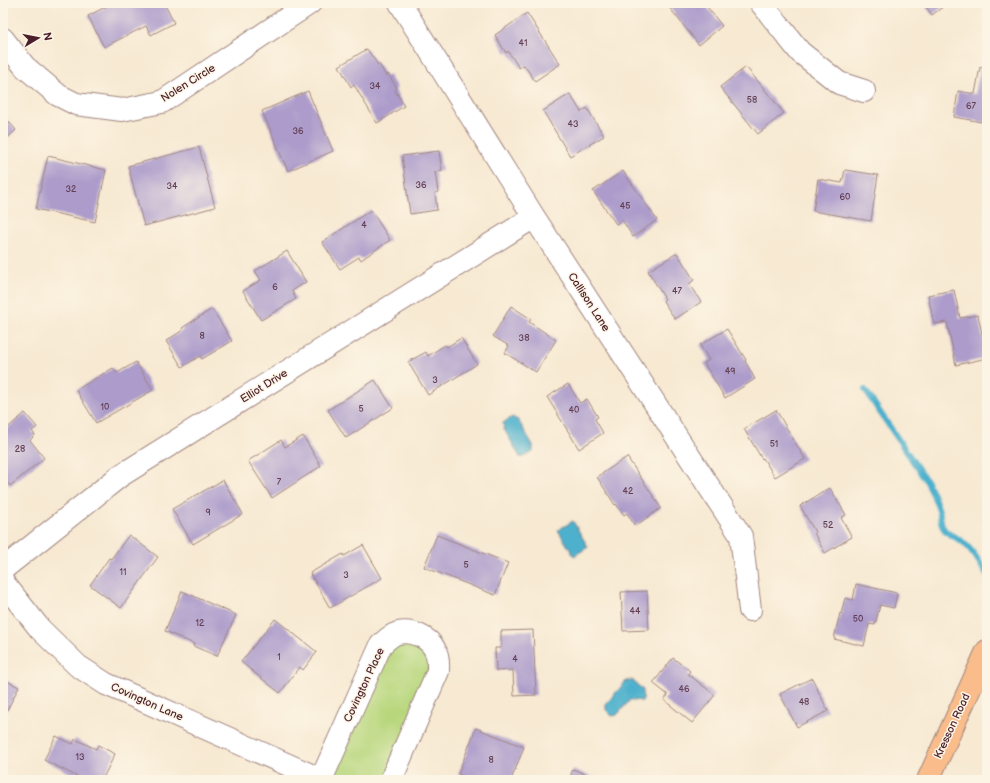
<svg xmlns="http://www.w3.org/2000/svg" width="990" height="783" font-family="'Balsamiq Sans',sans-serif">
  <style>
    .green { fill: #b8d77d; stroke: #817b54 }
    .water { fill: #4eb1cd; stroke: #4c687c }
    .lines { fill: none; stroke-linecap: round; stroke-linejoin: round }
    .stream { stroke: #4eb1cd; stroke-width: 6 }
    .building { fill: #ac9bcb }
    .minor-casing { stroke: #a0847e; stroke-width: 24 }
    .major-casing { stroke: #a0847e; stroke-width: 24 }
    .minor { stroke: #fff; stroke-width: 22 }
    .major { stroke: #f9bc8a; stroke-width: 22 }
    .labels { text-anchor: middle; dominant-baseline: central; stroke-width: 3; stroke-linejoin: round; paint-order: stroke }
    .number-label { font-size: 9px; fill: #623e53 }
    .street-label { font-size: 11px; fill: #4a1f2b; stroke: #fcf5e5 }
  </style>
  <rect width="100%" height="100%" fill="#fcf5e5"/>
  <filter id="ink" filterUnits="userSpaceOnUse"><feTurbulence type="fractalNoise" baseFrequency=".025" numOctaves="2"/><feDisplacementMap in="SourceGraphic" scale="8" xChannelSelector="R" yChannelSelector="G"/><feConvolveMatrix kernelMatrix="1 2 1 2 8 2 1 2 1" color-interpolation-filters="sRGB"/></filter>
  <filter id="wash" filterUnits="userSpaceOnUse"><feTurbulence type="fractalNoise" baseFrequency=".012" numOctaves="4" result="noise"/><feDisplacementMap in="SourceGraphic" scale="16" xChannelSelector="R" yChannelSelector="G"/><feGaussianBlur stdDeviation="0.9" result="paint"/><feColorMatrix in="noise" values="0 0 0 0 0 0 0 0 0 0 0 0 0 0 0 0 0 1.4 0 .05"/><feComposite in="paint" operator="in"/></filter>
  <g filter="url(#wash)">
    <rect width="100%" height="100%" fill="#f7e9d2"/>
    <!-- green -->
    <path class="green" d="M 389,638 L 435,650 L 391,780 L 322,780 Z"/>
    <!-- water -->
    <path class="water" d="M 512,417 L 518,420 L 533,445 L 533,452 L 524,457 L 520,457 L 504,429 L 503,423 Z
      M 573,521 L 588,547 L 574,556 L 558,530 Z
      M 632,680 L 643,690 L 642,695 L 644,698 L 641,702 L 639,700 L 633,701 L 631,699 L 617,715 L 612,716 L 606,710 L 606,704 L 626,681 Z"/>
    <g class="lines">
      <!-- stream -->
      <path class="stream" d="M 865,390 L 927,482 C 932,492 936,501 939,511 C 941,516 940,524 944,529 C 949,536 958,537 964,543 C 974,552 981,564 987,576"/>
    </g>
    <g id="blocks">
      <!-- building -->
      <path class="building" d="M 113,3 L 164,3 L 174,23 L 151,35 L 146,26 L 104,47 L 88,16 Z
        M 674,3 L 704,3 L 722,26 L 699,45 L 669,7 Z
        M 923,3 L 948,3 L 932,15 Z
        M 527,13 L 560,64 L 535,81 L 524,65 L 519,68 L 508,51 L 506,53 L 495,35 Z
        M 367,49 L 378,65 L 379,64 L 386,76 L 388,74 L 397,88 L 395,90 L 404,106 L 377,123 L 354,85 L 351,87 L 339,66 Z
        M 746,67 L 784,113 L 758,134 L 720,87 Z
        M 980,67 L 987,68 L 987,123 L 954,117 L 958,91 L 975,94 Z
        M 308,91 L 333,151 L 288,171 L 262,111 Z
        M 570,94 L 581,112 L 587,108 L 604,136 L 570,156 L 543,111 Z
        M 3,115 L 16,130 L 3,142 Z
        M 199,147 L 215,207 L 144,226 L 128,166 Z
        M 439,151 L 442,171 L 435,172 L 438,192 L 435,193 L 437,210 L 410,214 L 402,156 Z
        M 48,156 L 106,170 L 95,222 L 36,209 Z
        M 845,170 L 878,175 L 871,221 L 813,211 L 818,179 L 842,183 Z
        M 623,171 L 657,220 L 633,237 L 622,220 L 616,224 L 593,191 Z
        M 371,210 L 390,240 L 361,260 L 359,257 L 340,269 L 322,242 Z
        M 287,251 L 306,282 L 292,291 L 296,299 L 261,320 L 243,291 L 261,280 L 255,271 Z
        M 677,253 L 694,280 L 689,284 L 701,302 L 675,319 L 663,301 L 665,299 L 648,271 Z
        M 954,290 L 960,318 L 978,315 L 984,343 L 987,342 L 987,358 L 956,365 L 947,322 L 934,324 L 928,295 Z
        M 511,306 L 531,319 L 529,322 L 556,340 L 536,372 L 505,353 L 509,346 L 493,336 Z
        M 212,309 L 232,341 L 202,359 L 200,356 L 182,367 L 166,341 L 183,330 L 182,328 Z
        M 727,329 L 746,360 L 745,361 L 755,379 L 725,398 L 704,363 L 709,360 L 700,345 Z
        M 461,338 L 477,364 L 428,395 L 408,362 L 426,352 L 428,356 L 445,345 L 447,347 Z
        M 136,362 L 153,390 L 96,423 L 76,390 L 113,368 L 117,373 Z
        M 375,380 L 393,408 L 346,438 L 328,410 Z
        M 568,384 L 580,403 L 587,399 L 598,417 L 595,419 L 603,433 L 579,449 L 547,397 Z
        M 776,410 L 805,459 L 775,477 L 763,458 L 762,459 L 744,429 Z
        M 25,413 L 37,427 L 32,431 L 35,435 L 30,440 L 44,458 L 10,486 L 3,477 L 3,432 Z
        M 303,436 L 321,466 L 272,498 L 248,461 L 281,440 L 285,447 Z
        M 627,457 L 661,508 L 635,526 L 627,513 L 624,515 L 616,504 L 615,505 L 597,477 Z
        M 223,480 L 243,514 L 193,544 L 172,509 Z
        M 830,488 L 846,515 L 841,518 L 852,537 L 825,553 L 814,533 L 815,532 L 800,506 Z
        M 129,535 L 158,557 L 121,608 L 90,585 L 109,558 L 111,559 Z
        M 437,535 L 508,563 L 495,595 L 424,567 Z
        M 363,545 L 382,578 L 330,608 L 310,573 L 343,554 L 344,556 Z
        M 856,584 L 897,593 L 894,608 L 880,605 L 875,625 L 869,624 L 864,646 L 834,639 L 840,613 L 841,614 L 845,598 L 853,600 Z
        M 182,591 L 236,615 L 217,656 L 193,646 L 194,644 L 165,631 Z
        M 647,591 L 649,630 L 623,631 L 621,592 Z
        M 275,619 L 317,652 L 303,670 L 300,667 L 280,693 L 241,662 Z
        M 533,630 L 536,695 L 514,696 L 513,670 L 496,671 L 495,648 L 501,648 L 501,631 Z
        M 673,658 L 690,671 L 688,674 L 715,695 L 692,723 L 664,700 L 668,695 L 653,683 Z
        M 812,678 L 828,711 L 797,727 L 780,694 Z
        M 3,679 L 19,687 L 3,718 Z
        M 476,728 L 524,747 L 511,780 L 473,780 L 458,774 Z
        M 56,736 L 73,744 L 75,739 L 96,749 L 98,745 L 115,754 L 102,780 L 84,780 L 44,760 Z
        M 573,769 L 599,780 L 569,780 Z"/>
    </g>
  </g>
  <g filter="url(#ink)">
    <use href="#blocks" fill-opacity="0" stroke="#a0847e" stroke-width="1"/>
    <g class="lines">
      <defs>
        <path id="minor" d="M 400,3 L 534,217 L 741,536 L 750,610
          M 761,3 L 800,52 L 839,83 L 864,91
          M 3,39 L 25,67 L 58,95 L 76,104 L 122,110 L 162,102 L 310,3
          M 3,569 L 120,476 L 534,217
          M 3,582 L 40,629 L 78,666 L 106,684 L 322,780
          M 321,780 L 381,645 C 386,640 391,635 398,633 C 412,630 429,637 435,650 C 439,657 438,664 438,671 L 391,780"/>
        <path id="major" d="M 928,780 L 987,651"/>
      </defs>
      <!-- minor casing -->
      <use href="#minor" class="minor-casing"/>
      <!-- major casing -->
      <use href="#major" class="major-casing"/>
      <!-- minor -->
      <use href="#minor" class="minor"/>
      <!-- major -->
      <use href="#major" class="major"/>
    </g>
  </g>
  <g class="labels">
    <!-- number labels -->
    <g class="number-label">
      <text x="523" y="43">41</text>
      <text x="375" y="86">34</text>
      <text x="752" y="100">58</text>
      <text x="971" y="106">67</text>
      <text x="573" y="124">43</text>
      <text x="298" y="131">36</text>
      <text x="421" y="185">36</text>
      <text x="172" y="186">34</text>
      <text x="71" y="189">32</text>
      <text x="845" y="197">60</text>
      <text x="625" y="206">45</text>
      <text x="364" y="225">4</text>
      <text x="275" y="287">6</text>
      <text x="677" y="291">47</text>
      <text x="202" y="336">8</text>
      <text x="524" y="338">38</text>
      <text x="730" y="371">49</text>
      <text x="435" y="380">3</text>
      <text x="105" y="407">10</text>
      <text x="361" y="409">5</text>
      <text x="574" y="410">40</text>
      <text x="774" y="444">51</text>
      <text x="20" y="449">28</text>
      <text x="279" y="482">7</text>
      <text x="628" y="491">42</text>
      <text x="208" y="512">9</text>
      <text x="828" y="525">52</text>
      <text x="466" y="565">5</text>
      <text x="123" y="572">11</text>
      <text x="346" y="575">3</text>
      <text x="635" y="611">44</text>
      <text x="858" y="619">50</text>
      <text x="200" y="623">12</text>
      <text x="279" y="657">1</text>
      <text x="515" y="659">4</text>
      <text x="684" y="689">46</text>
      <text x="804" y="702">48</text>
      <text x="80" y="757">13</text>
      <text x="491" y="760">8</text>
    </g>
    <!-- street labels -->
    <g class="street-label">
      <text transform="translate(188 83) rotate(-32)">Nolen Circle</text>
      <text transform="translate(589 302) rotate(57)">Callison Lane</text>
      <text transform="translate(264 386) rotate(-32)">Elliot Drive</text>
      <text transform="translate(364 685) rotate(-65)">Covington Place</text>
      <text transform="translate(147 702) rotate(24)">Covington Lane</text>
      <text transform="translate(952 726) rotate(-65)">Kresson Road</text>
    </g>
  </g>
  <!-- margin -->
  <rect width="990" height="783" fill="none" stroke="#fcf5e5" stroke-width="16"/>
  <!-- north arrow -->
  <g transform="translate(38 38) rotate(80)" stroke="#fcf5e5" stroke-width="3" paint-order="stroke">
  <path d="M0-3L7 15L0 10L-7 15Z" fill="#4a1f2b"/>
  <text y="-6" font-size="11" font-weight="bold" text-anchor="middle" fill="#4a1f2b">N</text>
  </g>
</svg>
